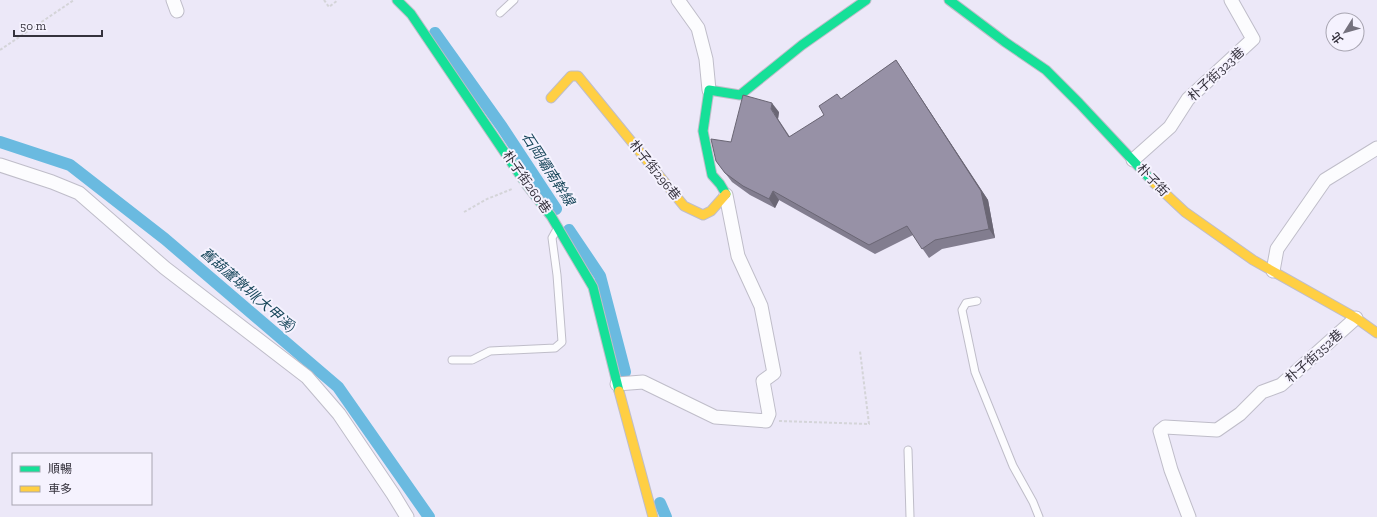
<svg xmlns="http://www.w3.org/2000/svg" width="1377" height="517" font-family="'Zilla Slab','Noto Sans TC',serif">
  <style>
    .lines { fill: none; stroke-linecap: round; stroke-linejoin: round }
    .canal { stroke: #6abae0; stroke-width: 12 }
    .lane-casing { stroke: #bfbdc9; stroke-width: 9 }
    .street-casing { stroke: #bfbdc9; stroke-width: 15 }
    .fast-casing { stroke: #bfbdc9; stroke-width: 11 }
    .slow-casing { stroke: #bfbdc9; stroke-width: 11 }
    .path { stroke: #d4d4d8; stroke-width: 2; stroke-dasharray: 3 2; stroke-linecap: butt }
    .lane { stroke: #fcfcfe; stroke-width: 7 }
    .street { stroke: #fcfcfe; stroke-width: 13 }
    .fast { stroke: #16e098; stroke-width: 9 }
    .slow { stroke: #ffcf43; stroke-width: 9 }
    .wall { fill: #827d8f }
    .shaded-wall { fill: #6a6674 }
    .building { fill: #9791a6; stroke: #6a6674 }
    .labels { text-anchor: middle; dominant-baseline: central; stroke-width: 4; stroke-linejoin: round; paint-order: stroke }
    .street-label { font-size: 13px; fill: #35323d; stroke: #f5f2fe }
    .water-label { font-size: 14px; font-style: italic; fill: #17465a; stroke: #f5f2fe }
  </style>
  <rect width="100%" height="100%" fill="#ece8f8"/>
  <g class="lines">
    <!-- canal -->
    <path class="canal" d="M 435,33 L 502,127 L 556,209
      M 0,142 L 70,165 L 165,239 L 338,387 L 429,517
      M 569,230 L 600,276 L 625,372
      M 660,503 L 666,517"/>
    <defs>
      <path id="lane" d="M 500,13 L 514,0
        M 977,301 L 966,303 L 962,310 L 975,372 L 1013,466 L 1033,502 L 1039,517
        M 452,360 L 472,360 L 490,351 L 555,348 L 562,342 L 557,275 L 552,238 L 557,229
        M 908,450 L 910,517"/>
      <path id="street" d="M 173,0 L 177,11
        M 678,0 L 698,28 L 706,59 L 709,90
        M 1133,160 L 1170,127 L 1188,99 L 1253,39 L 1231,0
        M 0,165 L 52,182 L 79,193 L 165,268 L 307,377 L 339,414 L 393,494 L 407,517
        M 1273,271 L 1277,249 L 1325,180 L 1377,148
        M 617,384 L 643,382 L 715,417 L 766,421 L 769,414 L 763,381 L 774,373 L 761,306 L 738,256 L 726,195
        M 1189,517 L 1171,470 L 1160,431 L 1165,427 L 1217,430 L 1240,414 L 1262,392 L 1281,385 L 1356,318"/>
      <path id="fast" d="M 397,0 L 411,14 L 526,184 L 551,216 L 593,287 L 619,391
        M 949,0 L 1005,42 L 1046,70 L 1079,103 L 1154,183
        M 726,194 L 720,184 L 712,175 L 703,131 L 709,90 L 740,95 L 802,45 L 866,0"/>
      <path id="slow" d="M 551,98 L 571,76 L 578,76 L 684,206 L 703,215 L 711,211 L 726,194
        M 1154,183 L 1185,212 L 1253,260 L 1356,318 L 1377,333
        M 619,391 L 653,517"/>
    </defs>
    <!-- lane casing -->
    <use href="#lane" class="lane-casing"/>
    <!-- street casing -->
    <use href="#street" class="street-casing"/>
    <!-- fast casing -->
    <use href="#fast" class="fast-casing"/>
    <!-- slow casing -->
    <use href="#slow" class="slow-casing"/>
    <!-- path -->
    <path class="path" d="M 324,0 L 329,7 L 338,0
      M 0,50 L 74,0
      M 464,212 L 487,199 L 512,189
      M 779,421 L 869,424 L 860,351"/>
    <!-- lane -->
    <use href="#lane" class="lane"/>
    <!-- street -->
    <use href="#street" class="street"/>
    <!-- fast -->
    <use href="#fast" class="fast"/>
    <!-- slow -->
    <use href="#slow" class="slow"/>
  </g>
  <!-- wall -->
  <path class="wall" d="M 896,60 L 988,200 L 995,238 L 942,249 L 929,258 L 913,235 L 875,254 L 779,200 L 775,208 L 750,195 L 732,182 L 716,161 L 731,142 L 779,112 L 778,119 L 790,137 L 824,115 L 841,99 Z"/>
  <!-- shaded-wall -->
  <path class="shaded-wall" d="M 896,60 L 988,200 L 995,238 L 989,229 Z
    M 772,103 L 779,112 L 778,119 L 796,146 L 771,109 Z
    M 773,191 L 779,200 L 775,208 L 769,199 Z"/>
  <!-- building -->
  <path class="building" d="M 896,60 L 981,191 L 989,229 L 935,240 L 922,249 L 907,226 L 869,245 L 773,191 L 769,199 L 743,186 L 725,173 L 716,161 L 711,139 L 731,142 L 743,95 L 772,103 L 771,109 L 789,137 L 824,115 L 819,106 L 837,94 L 841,99 Z"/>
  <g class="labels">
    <!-- street labels -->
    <g class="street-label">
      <text transform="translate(1216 74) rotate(-43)">朴子街323巷</text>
      <text transform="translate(655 170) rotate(51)">朴子街296巷</text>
      <text transform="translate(1153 180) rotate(46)">朴子街</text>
      <text transform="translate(527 182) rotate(55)">朴子街260巷</text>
      <text transform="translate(1314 356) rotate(-42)">朴子街352巷</text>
    </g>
    <!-- water labels -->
    <g class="water-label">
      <text transform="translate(548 169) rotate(57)">石岡壩南幹線</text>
      <text transform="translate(248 290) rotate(41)">舊葫蘆墩圳(大甲溪)</text>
    </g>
  </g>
  <!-- legend -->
  <rect x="12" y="453" width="140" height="52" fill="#f5f2fe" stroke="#a8a5b1"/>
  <rect x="20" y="466" width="20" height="6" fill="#16e098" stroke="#a8a5b1"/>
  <text x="48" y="473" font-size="12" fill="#35323d">順暢</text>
  <rect x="20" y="486" width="20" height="6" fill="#ffcf43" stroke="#a8a5b1"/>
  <text x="48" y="493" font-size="12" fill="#35323d">車多</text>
  <!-- north arrow -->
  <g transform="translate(1345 32) rotate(233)"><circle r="19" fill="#f5f2fe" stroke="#a8a5b1"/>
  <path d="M0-3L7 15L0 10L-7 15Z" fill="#75727e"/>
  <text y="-6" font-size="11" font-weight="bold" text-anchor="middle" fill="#35323d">北</text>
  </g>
  <!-- scale -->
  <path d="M14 30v6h88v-6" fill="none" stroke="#35323d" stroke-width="2"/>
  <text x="20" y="30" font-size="12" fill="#35323d" stroke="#f5f2fe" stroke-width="3" paint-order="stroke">50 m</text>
</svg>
